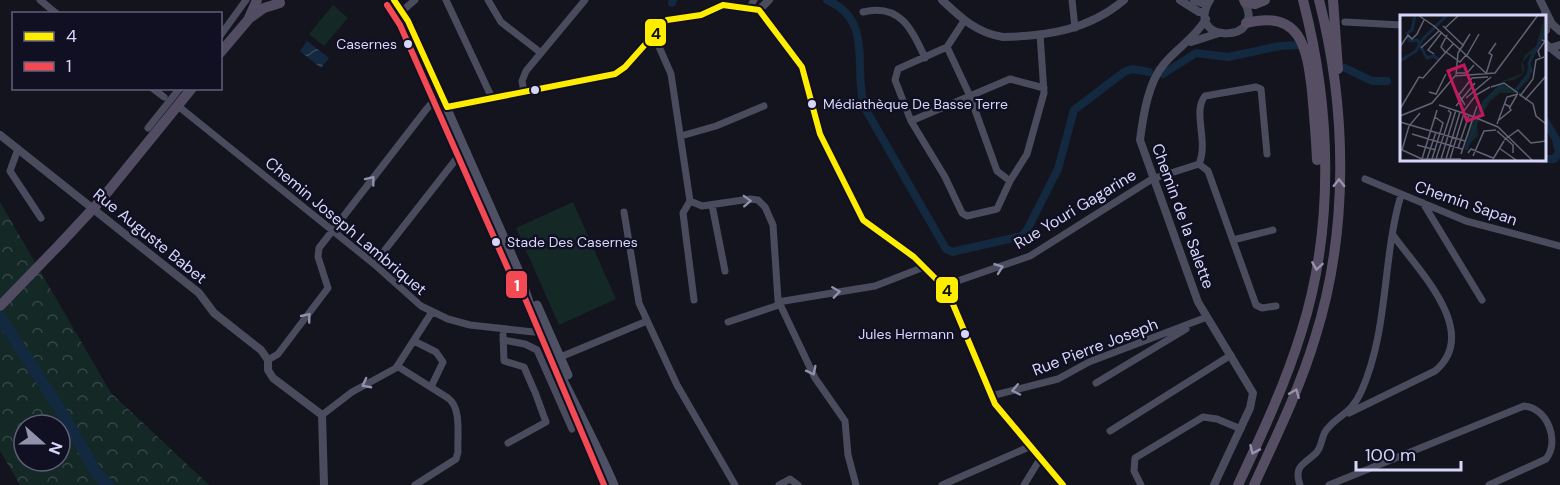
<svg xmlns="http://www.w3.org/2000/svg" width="1560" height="485" font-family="'DM Sans',sans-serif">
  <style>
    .forest { fill: url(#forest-crowns); fill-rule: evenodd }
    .garden { fill: #142826 }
    .water { fill: url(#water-waves) }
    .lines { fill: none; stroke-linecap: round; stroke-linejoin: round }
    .canal { stroke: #132940; stroke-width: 8 }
    .river { stroke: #132940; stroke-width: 12 }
    .minor { stroke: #4a4c5d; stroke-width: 7 }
    .tertiary { stroke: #4a4c5d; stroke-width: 8 }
    .secondary { stroke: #4e5064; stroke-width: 9 }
    .primary { stroke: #514c62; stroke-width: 10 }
    .trunk { stroke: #564e62; stroke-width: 10 }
    .primary-bridge { stroke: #514c62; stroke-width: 10 }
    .bus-1-casing { stroke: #111022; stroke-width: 10 }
    .bus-2-casing { stroke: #111022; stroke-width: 10 }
    .bus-1 { stroke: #ffed00; stroke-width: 6 }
    .bus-2 { stroke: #f24953; stroke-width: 6 }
    .oneway { stroke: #9091ac }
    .oneway2 { stroke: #9692ae }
    .bus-dot { fill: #d6d6fa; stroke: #111022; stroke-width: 2 }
    .labels { text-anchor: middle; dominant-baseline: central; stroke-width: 5; stroke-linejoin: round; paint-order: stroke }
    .bus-label { font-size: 14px; fill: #d6d6fa; stroke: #111022; text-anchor: end }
    .street-label { font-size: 16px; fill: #d6d6fa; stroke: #111022 }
    .inset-river { fill: none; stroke: #132940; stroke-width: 3 }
    .inset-road { fill: none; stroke: #626276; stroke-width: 1.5 }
    .view { fill: #c2185b; fill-opacity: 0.15; stroke: #c2185b; stroke-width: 3 }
    .inset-edge { fill: none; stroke: #d6d6fa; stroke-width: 3 }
    .line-badge { stroke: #111022; stroke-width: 2 }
    .badge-label { font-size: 16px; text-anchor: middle; font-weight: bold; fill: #fff }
    .pale-badge-label { font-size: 16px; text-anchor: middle; font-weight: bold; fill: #111 }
  </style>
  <defs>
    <pattern id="forest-crowns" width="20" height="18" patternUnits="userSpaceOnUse" patternTransform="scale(1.5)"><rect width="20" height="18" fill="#142826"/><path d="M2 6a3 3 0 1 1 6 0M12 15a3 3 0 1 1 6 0" fill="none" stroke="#354646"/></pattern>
    <pattern id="water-waves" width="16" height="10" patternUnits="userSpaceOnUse" patternTransform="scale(1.5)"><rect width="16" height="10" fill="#132940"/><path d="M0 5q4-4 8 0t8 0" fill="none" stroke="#35475c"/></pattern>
  </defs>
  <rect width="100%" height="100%" fill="#14141e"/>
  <!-- forest -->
  <path class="forest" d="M 0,202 L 111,393 L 209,485 L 20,485 L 0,451 ZM 24,425 L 60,425 L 60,461 L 24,461 Z"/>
  <!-- garden -->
  <path class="garden" d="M 333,5 L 348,18 L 324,46 L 309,34 Z
    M 573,202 L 616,299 L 559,325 L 516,228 Z"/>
  <!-- water -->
  <path class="water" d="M 307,41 L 329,58 L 321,68 L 300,51 Z"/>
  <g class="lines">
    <!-- canal -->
    <path class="canal" d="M 827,0 C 876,21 851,71 866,110 L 946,249 L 952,252 L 1022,236 L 1027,230 L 1058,169 L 1074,110 L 1124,72 L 1132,69 L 1149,72
      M 672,3 L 673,0
      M 1345,68 L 1372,81 L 1387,81
      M 1163,74 L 1196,53 L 1228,57 L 1280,46 L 1298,45
      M 1541,159 L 1554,159 L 1559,153 L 1556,139 L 1544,119"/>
    <!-- river -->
    <path class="river" d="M 0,317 L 58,406 L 96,472 L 108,485"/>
    <!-- minor -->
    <path class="minor" d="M 40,0 L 57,14
      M 446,0 L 492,98
      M 488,0 L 501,22 L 541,53
      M 1072,0 L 1075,28
      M 750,7 L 754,0
      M 402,11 L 415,0
      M 863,12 C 899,3 912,28 925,58
      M 964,21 L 947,47 L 898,69 L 895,80 L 911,121 L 945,177 L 962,213 L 967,216 L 997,209 L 1010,181 L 1027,154 L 1044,93 L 1040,34
      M 1345,22 L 1401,25
      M 653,33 L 671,74 L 690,201 L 702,206 L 750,199 L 758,200 L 765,207 L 773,225 L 778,300 L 815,378 L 845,421 L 848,455 L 856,485
      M 220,36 L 246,0
      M 947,47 L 970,96 L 997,171 L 1010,181
      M 1550,48 L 1560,56
      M 152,88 L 164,97
      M 524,92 L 522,81 L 526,71 L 585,0
      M 178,106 L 374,264 L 421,306 L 448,319 L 470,325 L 543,333
      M 911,121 L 1010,79 L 1044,88
      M 148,128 L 180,88
      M 681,136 L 716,126 L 764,106
      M 18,149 L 10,171 L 41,218
      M 1267,154 L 1261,89 L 1256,87 L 1205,96 C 1192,112 1209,141 1199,164 L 1208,171 L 1256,305 L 1262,308 L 1276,306
      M 1365,179 L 1466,221 L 1560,246
      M 690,201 L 683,213 L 694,300
      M 1423,203 L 1482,300
      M 712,205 L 725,271
      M 624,212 L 639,303 L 677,385 L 735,485
      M 1233,240 L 1273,230
      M 374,264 L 457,158 L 467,152
      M 943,286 L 1030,256 L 1152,179 L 1199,164
      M 778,302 L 875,286 L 924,267
      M 728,322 L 779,305
      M 503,335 L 504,361 L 524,367 L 534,390
      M 503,340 L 525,344 L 537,350 L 572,429
      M 414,341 L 436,352 L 443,362 L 431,387
      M 558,358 L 647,321
      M 268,360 L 278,354 L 328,288 L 318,257 L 319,248 L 425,111 L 435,99 L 442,96
      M 397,366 L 448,398 C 462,408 457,436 458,452 L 456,459 L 415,485
      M 1096,383 L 1186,329
      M 991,396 L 1058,379 L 1089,362 L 1207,317
      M 1349,413 L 1435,371 C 1482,332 1417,269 1393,235
      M 322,415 L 352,392 L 396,368 L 432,312
      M 1110,431 L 1231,355
      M 508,443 L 546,422 L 535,392
      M 779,485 L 790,479 L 798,485
      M 942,485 L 1029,447
      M 1024,485 L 1040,459
      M 1141,485 L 1134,471 L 1135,458 L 1203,417 L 1217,419 L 1241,429
      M 1300,485 C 1293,465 1305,464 1316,453 C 1322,447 1321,439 1325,432 C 1335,416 1351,415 1361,392 C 1389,330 1382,259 1401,195
      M 1329,485 L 1524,406 C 1548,408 1560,442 1546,459 L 1489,485"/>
    <!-- tertiary -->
    <path class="tertiary" d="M 942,0 C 961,18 977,33 1003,37 C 1047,36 1089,30 1124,0
      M 1180,0 L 1199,12 L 1205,12
      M 1194,0 L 1207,5
      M 1210,0 C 1182,45 1271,44 1243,0
      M 1540,0 L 1552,24 L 1560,31
      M 759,10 L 769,0
      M 1545,14 L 1546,30
      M 1206,19 C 1194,39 1178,47 1164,64 C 1148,82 1143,117 1140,140 L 1198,302 L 1253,393 L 1250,408 L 1214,485
      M 1191,42 L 1219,33
      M 1544,42 L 1550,48 L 1560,45
      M 447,107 L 615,74 L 625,67 L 667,20 L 701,15 L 723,5 L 759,10 L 802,67 L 820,134 L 863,220 L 914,257 L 947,290 L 995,404 L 1063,485
      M 0,135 L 199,293 L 214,313 L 261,350 L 268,360 L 268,370 L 273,378 L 322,415 L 324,485"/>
    <!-- secondary -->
    <path class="secondary" d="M 394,0 L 408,21 L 520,274 C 541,349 584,415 614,485
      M 537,305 L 568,375"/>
    <!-- primary -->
    <path class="primary" d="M 250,18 L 264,8 L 280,3
      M 220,53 L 248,20 L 257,0
      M 101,200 L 192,88
      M 0,306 L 61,243"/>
    <!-- trunk -->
    <path class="trunk" d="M 1333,0 L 1338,69
      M 1245,2 L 1255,4 L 1265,0
      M 1246,23 C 1301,9 1307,48 1312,91 C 1314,114 1316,137 1317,160
      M 1238,485 C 1261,436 1285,385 1301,333 C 1335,227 1331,107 1303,0
      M 1254,485 C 1276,437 1300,388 1315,338 C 1349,231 1347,108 1319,0"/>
    <!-- primary-bridge -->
    <path class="primary-bridge" d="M 61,243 L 101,200"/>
    <defs>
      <path id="bus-1" d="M 394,0 L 408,21 L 447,107
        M 447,107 L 615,74 L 625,67 L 667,20 L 701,15 L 723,5 L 759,10 L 802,67 L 820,134 L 863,220 L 914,257 L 947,290 L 995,404 L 1063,485"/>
      <path id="bus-2" d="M 387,5 L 400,25 L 512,278 L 524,296 L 604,485"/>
    </defs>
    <!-- bus-1 casing -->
    <use href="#bus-1" class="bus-1-casing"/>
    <!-- bus-2 casing -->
    <use href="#bus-2" class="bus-2-casing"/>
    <!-- bus-1 -->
    <use href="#bus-1" class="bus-1"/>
    <!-- bus-2 -->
    <use href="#bus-2" class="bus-2"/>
  </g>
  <!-- one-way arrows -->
  <defs><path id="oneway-chevron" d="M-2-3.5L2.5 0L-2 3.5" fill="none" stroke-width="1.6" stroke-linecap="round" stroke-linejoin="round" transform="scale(1.5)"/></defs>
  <g class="oneway">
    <use href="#oneway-chevron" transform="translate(371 180) rotate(-52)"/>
    <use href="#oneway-chevron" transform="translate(747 201) rotate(-2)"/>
    <use href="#oneway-chevron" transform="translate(999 268) rotate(-20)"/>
    <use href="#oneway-chevron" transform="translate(836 292) rotate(-8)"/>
    <use href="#oneway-chevron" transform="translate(307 317) rotate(-51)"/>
    <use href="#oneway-chevron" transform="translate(812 371) rotate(63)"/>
    <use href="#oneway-chevron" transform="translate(366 384) rotate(152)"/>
    <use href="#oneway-chevron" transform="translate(1016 390) rotate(168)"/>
  </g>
  <g class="oneway2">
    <use href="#oneway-chevron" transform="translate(1339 183) rotate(-89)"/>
    <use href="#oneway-chevron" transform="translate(1317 266) rotate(99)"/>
    <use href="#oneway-chevron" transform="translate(1295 393) rotate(-67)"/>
    <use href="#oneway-chevron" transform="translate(1254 450) rotate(114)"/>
  </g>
  <!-- markers -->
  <g class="bus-dot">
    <circle cx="408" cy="44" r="5"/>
    <circle cx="535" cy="90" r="5"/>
    <circle cx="812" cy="104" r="5"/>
    <circle cx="496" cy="242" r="5"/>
    <circle cx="965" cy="334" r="5"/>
  </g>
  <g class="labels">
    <!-- bus labels -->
    <g class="bus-label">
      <text x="397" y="44">Casernes</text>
      <text x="823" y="104" text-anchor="start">Médiathèque De Basse Terre</text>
      <text x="507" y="242" text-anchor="start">Stade Des Casernes</text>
      <text x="954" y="334">Jules Hermann</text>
    </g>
    <!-- street labels -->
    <g class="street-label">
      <text transform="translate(1466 203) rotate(19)">Chemin Sapan</text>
      <text transform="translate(1075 209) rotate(-31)">Rue Youri Gagarine</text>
      <text transform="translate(1183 216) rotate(70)">Chemin de la Salette</text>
      <text transform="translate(346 226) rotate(40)">Chemin Joseph Lambriquet</text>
      <text transform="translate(150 236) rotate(39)">Rue Auguste Babet</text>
      <text transform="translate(1095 347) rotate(-21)">Rue Pierre Joseph</text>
    </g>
  </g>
  <!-- overview -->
  <g transform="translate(1400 15)">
    <rect width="146" height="146" fill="#14141e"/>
    <path d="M 145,0 L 145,18 L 130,48 L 130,63 L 116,78 L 100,78 L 90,86 L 77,108 L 78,121 L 64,134 L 72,106 L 84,85 L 101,68 L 115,74 L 126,62 L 131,38 L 123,47 L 124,55 L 124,57 L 123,59 L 114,65 L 100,67 L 123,58 L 121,50 L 125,40 L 136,31 Z" fill="#142826"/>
    <path class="inset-river" d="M 6,19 L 12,15 L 15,0M 7,21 L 10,26 L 17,25 L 27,43 L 34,41 L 39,45M 0,46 L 16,36 L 22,25 L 47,0M 115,76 L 131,56 L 129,48 L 146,15M 66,135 L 84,87 L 100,72 L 108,73"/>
    <path class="inset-road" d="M 18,0 L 34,11M 34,11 L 87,59M 43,11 L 64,31M 45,13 L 59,0M 0,32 L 8,20 L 12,24 L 17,19 L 24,5M 21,33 L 39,16M 46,37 L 60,47 L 66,40M 46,38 L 41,32 L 47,20M 34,39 L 28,35 L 42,17M 67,40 L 79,19M 140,42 L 138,36 L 145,26 L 142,25M 57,58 L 67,58 L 74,50M 86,59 L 92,40 L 89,38 L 96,28M 56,60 L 58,38 L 70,19M 52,69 L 65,90M 91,72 L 104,68 L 118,78M 29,77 L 36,79 L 46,59M 119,79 L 133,89 L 136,101 L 146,109M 58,81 L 72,63 L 88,62M 120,81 L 133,64 L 136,45 L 144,42M 66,83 L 91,62M 125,85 L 146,61M 105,89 L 110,92 L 117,80M 39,90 L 63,98M 56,91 L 75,68M 0,94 L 19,62 L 23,63 L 54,28M 63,97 L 76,80 L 90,72M 64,98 L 98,112 L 132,145M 0,101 L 32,88 L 55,61 L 95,58 L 138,0M 99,105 L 111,95 L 109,92M 0,107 L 65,126M 97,109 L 107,82 L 118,79M 97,116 L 113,130 L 113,138M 12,119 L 62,134M 104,125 L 118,115 L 131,128 L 146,126M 17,130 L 36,135M 58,133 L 69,100M 99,133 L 116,145M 0,134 L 22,144M 2,135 L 9,111 L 20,98M 68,138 L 71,134 L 93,143M 61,139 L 77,91M 73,141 L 84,116 L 96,115M 22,144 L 37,95M 22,144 L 61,144M 27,144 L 36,117M 32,144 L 43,108 L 35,102M 36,144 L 51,98 L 48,95M 41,144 L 56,95M 46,144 L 60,97M 50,144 L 64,98M 93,144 L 104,126"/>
    <path class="view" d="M 64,50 L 83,100 L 67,106 L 48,56 Z"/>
    <rect width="146" height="146" class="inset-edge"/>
  </g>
  <g class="line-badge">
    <rect x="644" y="18" width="23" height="29" rx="6" fill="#ffed00"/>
    <rect x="505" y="270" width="23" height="29" rx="6" fill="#f24953"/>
    <rect x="935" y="276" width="24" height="28" rx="6" fill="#ffed00"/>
  </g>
  <g class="badge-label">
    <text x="517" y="291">1</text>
  </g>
  <g class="pale-badge-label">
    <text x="656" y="39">4</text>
    <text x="947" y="296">4</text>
  </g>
  <!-- legend -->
  <rect x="12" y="12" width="210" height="78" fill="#111022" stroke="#605f78" stroke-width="1.5"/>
  <rect x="24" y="32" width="30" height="9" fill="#ffed00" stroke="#605f78" stroke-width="1.5"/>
  <text x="66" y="42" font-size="18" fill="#d6d6fa">4</text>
  <rect x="24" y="62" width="30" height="9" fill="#f24953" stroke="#605f78" stroke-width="1.5"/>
  <text x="66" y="72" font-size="18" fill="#d6d6fa">1</text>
  <!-- north arrow -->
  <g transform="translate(42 443) rotate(111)"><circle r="28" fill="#111022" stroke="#605f78" stroke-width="1.5"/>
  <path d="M0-4.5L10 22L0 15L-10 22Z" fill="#9292ad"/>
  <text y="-9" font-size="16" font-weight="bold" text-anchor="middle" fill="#d6d6fa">N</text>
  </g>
  <!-- scale -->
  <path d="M1356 461v9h105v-9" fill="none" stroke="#d6d6fa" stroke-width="3"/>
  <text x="1365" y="461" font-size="18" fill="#d6d6fa" stroke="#111022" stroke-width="4.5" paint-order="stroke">100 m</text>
</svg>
